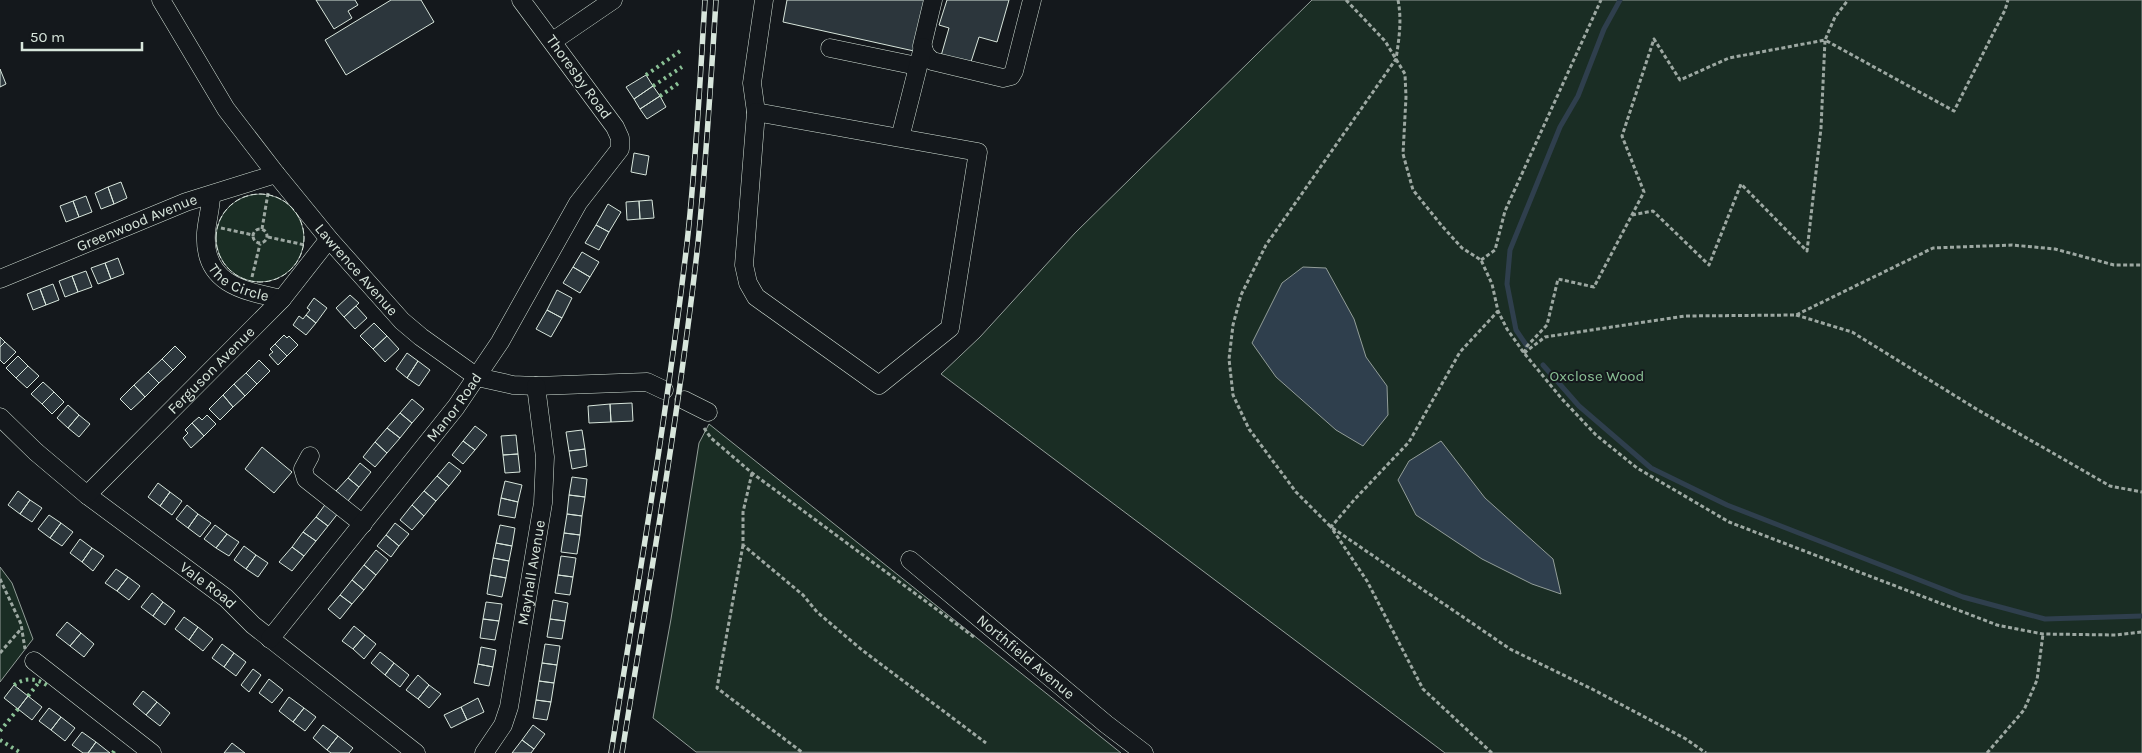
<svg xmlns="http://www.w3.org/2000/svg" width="2142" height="753" font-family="Karla,sans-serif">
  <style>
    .green { fill: #1a2d24; stroke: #939e99 }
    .water { fill: #2f3f4d; stroke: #939e99 }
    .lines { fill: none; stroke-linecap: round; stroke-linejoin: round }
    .stream { stroke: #2f3f4d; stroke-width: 5 }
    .building { fill: #2c363c; stroke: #d8e6dc }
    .minor-casing { stroke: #d8e6dc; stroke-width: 19 }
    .path { stroke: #9da8a2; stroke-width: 3; stroke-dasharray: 4 2.5; stroke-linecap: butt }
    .minor { stroke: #14181c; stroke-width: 18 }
    .rail-casing { stroke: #d8e6dc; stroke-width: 5.5 }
    .rail { stroke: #14181c; stroke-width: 4; stroke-dasharray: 11; stroke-linecap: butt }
    .hedge { stroke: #8ac095; stroke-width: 4; stroke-dasharray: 2.5 4; stroke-linecap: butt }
    .fence { stroke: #d8e6dc; stroke-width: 1; stroke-dasharray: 6 2.5; stroke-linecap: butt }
    .labels { text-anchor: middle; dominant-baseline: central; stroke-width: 4; stroke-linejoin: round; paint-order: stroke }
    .street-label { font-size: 15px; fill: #d8e6dc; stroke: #14181c }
    .park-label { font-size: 15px; fill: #8ac095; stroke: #14181c }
  </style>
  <rect width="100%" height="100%" fill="#14181c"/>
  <!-- green -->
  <path class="green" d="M 1312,0 L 2142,0 L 2142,753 L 1445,753 L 941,374 L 980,337 L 1075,233 Z
    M216 238a44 44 0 1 1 88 0a44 44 0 1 1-88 0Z
    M 709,424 L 1121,753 L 696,752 L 653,718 L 671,619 L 699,443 Z
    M 0,567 L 12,583 L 33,639 L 0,682 Z"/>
  <!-- water -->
  <path class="water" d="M 1303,267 L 1326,268 L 1354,319 L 1366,357 L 1387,386 L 1388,415 L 1363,446 L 1336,430 L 1276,377 L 1252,343 L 1282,283 Z
    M 1441,441 L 1485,498 L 1553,559 L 1561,594 L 1532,584 L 1482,559 L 1416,515 L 1398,480 L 1409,461 Z"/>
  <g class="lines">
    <!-- stream -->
    <path class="stream" d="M 1527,346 L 1516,330 L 1507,284 L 1510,250 L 1560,127 L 1578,96 L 1604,29 L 1620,0
      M 1543,365 L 1579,406 L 1651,468 L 1727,505 L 1963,597 L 2045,619 L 2142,616"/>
  </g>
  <!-- building -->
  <path class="building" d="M 316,0 L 355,0 L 358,5 L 348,11 L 352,18 L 334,29 Z
    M 391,0 L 421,0 L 434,22 L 346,75 L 325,40 Z
    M 787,0 L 925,0 L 914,51 L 783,22 Z
    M 947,0 L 1009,0 L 997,42 L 979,37 L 970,65 L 941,56 L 949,28 L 939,25 Z
    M 0,69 L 6,84 L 0,87 Z
    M 646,75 L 653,86 L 634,99 L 626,87 Z
    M 653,86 L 660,96 L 640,109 L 634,99 Z
    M 660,96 L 666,107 L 647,119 L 640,109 Z
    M 634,153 L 649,156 L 646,175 L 631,172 Z
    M 121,182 L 127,198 L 114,204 L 108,187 Z
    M 108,187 L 114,204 L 101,209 L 95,193 Z
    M 86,196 L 92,212 L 79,217 L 73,201 Z
    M 652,200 L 654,218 L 640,219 L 639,201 Z
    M 73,201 L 79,217 L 66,222 L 60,206 Z
    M 639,201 L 640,219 L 627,220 L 626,202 Z
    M 608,204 L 621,212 L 609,232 L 596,225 Z
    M 596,225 L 609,232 L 599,250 L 585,243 Z
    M 582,252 L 599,262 L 590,277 L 573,267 Z
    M 118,258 L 124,274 L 111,279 L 105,263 Z
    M 105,263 L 111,279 L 98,284 L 91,268 Z
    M 573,267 L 590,277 L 580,293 L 563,283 Z
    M 86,271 L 92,287 L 78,292 L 72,276 Z
    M 72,276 L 78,292 L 65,297 L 59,281 Z
    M 53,284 L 59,300 L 46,305 L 40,289 Z
    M 40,289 L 46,305 L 33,310 L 27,294 Z
    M 557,290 L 572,298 L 562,318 L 547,310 Z
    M 350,295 L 359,303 L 344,317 L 336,308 Z
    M 314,298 L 327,308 L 316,323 L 306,315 L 310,310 L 307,308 Z
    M 356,306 L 367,318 L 355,329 L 344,317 Z
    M 547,310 L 562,318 L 551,337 L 536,329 Z
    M 306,315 L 316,323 L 306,335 L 293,325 L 299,316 L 303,319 Z
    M 374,323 L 387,336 L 373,349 L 360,336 Z
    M 284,335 L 287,338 L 289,336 L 298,345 L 287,356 L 275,344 Z
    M 387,336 L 399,349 L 385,362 L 373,349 Z
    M 0,337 L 5,342 L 0,347 Z
    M 5,342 L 16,352 L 4,364 L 0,360 L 0,347 Z
    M 275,344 L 287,356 L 278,365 L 269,355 L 273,352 L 270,349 Z
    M 175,346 L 186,357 L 173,370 L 162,359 Z
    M 407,353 L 418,361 L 407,378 L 396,369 Z
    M 18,356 L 28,366 L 16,378 L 6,368 Z
    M 162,359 L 173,370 L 159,383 L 148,372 Z
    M 259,360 L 270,371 L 257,384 L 246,373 Z
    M 418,361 L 430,370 L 419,386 L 407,378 Z
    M 28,366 L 39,376 L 27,388 L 16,378 Z
    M 148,372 L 159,383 L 145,397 L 134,385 Z
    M 246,373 L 257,384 L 245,396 L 234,384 Z
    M 43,382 L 54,392 L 42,404 L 31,394 Z
    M 234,384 L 245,396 L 233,407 L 223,395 Z
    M 134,385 L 145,397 L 131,410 L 120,399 Z
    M 54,392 L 64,402 L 52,414 L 42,404 Z
    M 223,395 L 233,407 L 220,420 L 209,409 Z
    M 412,399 L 424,409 L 412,423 L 400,413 Z
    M 632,403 L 633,421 L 611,422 L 610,404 Z
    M 610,404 L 611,422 L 589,423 L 588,406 Z
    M 68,405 L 79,415 L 68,428 L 57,418 Z
    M 400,413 L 412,423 L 400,438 L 387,428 Z
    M 79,415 L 90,424 L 79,437 L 68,428 Z
    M 207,415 L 216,424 L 204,436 L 192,423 L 199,417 L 202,420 Z
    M 192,423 L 204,436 L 191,448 L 183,438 L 188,433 L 185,430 Z
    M 475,426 L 487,435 L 475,450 L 463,441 Z
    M 387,428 L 400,438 L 387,453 L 375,442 Z
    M 582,430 L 585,449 L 569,451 L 566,432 Z
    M 516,435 L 518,454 L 503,455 L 501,436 Z
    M 463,441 L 475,450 L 463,464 L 452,455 Z
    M 375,442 L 387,453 L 375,467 L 363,457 Z
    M 262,447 L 292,472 L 274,493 L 245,469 Z
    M 585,449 L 587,466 L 572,469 L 569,451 Z
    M 518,454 L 520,472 L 505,473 L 503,455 Z
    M 449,462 L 461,471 L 449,486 L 437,476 Z
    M 360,463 L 371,472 L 359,487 L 348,478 Z
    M 437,476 L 449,486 L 436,501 L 424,491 Z
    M 572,477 L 587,479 L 585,497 L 569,495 Z
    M 348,478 L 359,487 L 348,501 L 336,491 Z
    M 505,481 L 522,485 L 518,502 L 501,498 Z
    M 158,483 L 170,492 L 160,506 L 148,497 Z
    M 18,491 L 30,500 L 20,514 L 8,505 Z
    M 424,491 L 436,501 L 424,516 L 412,505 Z
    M 170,492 L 182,501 L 172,515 L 160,506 Z
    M 569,495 L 585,497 L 582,516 L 567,514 Z
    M 501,498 L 518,502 L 515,518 L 498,515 Z
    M 30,500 L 42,508 L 32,522 L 20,514 Z
    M 327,502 L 339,512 L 328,526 L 316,517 Z
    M 187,505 L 198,514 L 188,528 L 176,519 Z
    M 412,505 L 424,516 L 412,530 L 400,520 Z
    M 198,514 L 211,523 L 200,537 L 188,528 Z
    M 567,514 L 582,516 L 580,535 L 564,533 Z
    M 49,515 L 61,523 L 50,538 L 38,529 Z
    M 316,517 L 328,526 L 316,541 L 303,532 Z
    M 61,523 L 73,532 L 62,546 L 50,538 Z
    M 395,523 L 409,534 L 399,546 L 386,535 Z
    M 215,525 L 227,534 L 216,548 L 204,539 Z
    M 500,525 L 515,528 L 512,546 L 496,543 Z
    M 303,532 L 316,541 L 304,556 L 292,547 Z
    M 564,533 L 580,535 L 577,554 L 561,552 Z
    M 227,534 L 239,542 L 229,556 L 216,548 Z
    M 386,535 L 399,546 L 391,557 L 377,546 Z
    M 80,539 L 92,548 L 82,562 L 70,553 Z
    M 496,543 L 512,546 L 509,561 L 493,558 Z
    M 244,546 L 256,555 L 246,569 L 234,560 Z
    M 292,547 L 304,556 L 292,571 L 279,562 Z
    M 92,548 L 104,556 L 93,571 L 82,562 Z
    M 376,550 L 388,560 L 376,575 L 364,565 Z
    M 256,555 L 268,563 L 258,577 L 246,569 Z
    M 561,556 L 576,558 L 573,577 L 558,575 Z
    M 493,558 L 509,561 L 506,578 L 490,575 Z
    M 364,565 L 376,575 L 364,590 L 352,580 Z
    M 116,569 L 128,577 L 117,591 L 105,583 Z
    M 490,575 L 506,578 L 502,597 L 487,594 Z
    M 558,575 L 573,577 L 570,595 L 555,593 Z
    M 128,577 L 140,586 L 129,600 L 117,591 Z
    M 352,580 L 364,590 L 352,604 L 340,595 Z
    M 152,593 L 163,602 L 153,616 L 141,607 Z
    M 340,595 L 352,604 L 340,619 L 328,609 Z
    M 553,600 L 568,603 L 565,621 L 550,619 Z
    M 163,602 L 175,611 L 165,625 L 153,616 Z
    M 486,602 L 502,604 L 499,621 L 483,619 Z
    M 184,617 L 198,627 L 189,640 L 175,629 Z
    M 483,619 L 499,621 L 495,640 L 480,638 Z
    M 550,619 L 565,621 L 562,639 L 547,637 Z
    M 67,622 L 81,633 L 70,646 L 56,635 Z
    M 354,626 L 365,635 L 353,649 L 342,641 Z
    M 198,627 L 213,639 L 203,651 L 189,640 Z
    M 81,633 L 94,644 L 84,657 L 70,646 Z
    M 365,635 L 376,644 L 364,659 L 353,649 Z
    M 222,644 L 234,653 L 224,667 L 212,658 Z
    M 545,644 L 560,646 L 557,665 L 542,663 Z
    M 481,647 L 496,650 L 493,667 L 478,664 Z
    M 380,652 L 394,663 L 385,675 L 371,663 Z
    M 234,653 L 246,662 L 236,676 L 224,667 Z
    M 394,663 L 409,675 L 400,687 L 385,675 Z
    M 542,663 L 557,665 L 554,683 L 539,681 Z
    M 478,664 L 493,667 L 489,686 L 474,683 Z
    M 253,669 L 261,675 L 249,692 L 241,685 Z
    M 418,675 L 429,685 L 418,699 L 406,690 Z
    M 269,679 L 283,690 L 272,703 L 259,693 Z
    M 539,681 L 554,683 L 551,702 L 536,700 Z
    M 14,685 L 28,696 L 18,709 L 4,698 Z
    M 429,685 L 441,694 L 429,708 L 418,699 Z
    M 143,691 L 157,702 L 146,715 L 133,704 Z
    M 28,696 L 42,707 L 32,720 L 18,709 Z
    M 289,697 L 304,708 L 293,722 L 279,711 Z
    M 478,698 L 484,712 L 467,720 L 461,707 Z
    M 536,700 L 551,702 L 547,720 L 533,718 Z
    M 157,702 L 170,713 L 160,726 L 146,715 Z
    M 461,707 L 467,720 L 451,728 L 444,715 Z
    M 49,708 L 61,717 L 51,730 L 39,721 Z
    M 304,708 L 316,717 L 305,731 L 293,722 Z
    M 61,717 L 75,728 L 65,741 L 51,730 Z
    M 323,725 L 338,736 L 327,750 L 313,738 Z
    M 533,725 L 545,734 L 534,749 L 522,740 Z
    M 82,732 L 96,742 L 88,753 L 83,753 L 72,745 Z
    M 338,736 L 353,748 L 349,753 L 331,753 L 327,750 Z
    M 522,740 L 534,749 L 531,753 L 512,753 Z
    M 96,742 L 110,753 L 88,753 Z
    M 232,743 L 245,753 L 224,753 Z"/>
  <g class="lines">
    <defs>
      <g id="minor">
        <path id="s1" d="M 161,0 L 226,109 L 276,174 L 329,239 L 402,321 L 421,337 L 477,377 L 513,385 L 536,386 L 647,382 L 664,390"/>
        <path d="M 933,0 L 922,46 L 926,55 L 932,61 L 1003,78 L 1011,76 L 1014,71 L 1032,0"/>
        <path d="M 553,41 L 613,0"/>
        <path d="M 830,48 L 917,66"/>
        <path d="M 756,112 L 752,83 L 764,0"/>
        <path d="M 900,138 L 978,152 L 950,328 L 879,385 L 756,297 L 748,283 L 744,265 L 756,112 L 900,138 L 923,47"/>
        <path id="s2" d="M 211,195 C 211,208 207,220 206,233 C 203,284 243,291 282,299"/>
        <path id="s3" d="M 0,279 L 186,202 L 276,174"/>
        <path d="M 684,400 L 708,412"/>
        <path id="s4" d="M 0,417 L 36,452 L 87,495 L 226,598 L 253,625 L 416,753"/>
        <path d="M 310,456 L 303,469 L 306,479 L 363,524"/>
        <path id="s5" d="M 87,495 L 282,299 L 329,239"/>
        <path id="s6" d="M 910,560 L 1106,724 L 1144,753"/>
        <path id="s7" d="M 270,639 L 456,407 L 500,342 L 578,203 L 620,149 L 620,138 L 615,127 L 521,0"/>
        <path d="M 34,661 L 152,753"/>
        <path id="s8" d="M 484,753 L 503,725 L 509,707 L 543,503 L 545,457 L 536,386"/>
      </g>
    </defs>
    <!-- minor casing -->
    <use href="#minor" class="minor-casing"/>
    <!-- path -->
    <path class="path" d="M 1346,0 L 1385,41 L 1405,74 L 1406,97 L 1403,154 L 1413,190 L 1442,226 L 1462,248 L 1481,260 L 1492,284 L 1498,311 L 1507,329 L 1524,353 L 1562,399 L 1596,435 L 1637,468 L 1729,522 L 1997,625 L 2043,634 L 2116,635 L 2142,632
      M 1398,0 C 1402,20 1399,39 1396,59 L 1266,245 L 1241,295 L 1233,325 L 1229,359 L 1233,395 L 1249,429 L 1296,492 L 1331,527 L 1510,649 L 1594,690 L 1686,739 L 1706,753
      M 1632,215 L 1653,211 L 1709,265 L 1741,184 L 1807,251 L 1821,128 L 1825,40 L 1954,111 L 2005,10 L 2008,0
      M 221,228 L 253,235
      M253 236a7 7 0 1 1 14 0a7 7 0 1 1-14 0Z
      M 262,229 L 268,193
      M 268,237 L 305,245
      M 1481,260 L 1495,250 L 1505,211 L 1601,0
      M 252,277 L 260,244
      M 1796,315 L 1852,332 L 1978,410 L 2110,486 L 2142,492
      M 1524,353 L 1545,337 L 1685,316 L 1796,315 L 1933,248 L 2012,245 L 2055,249 L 2114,265 L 2142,265
      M 1524,353 L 1527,346 L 1547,325 L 1558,279 L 1594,287 L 1644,192 L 1622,136 L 1654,39 L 1680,80 L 1729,58 L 1825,40 L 1835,17 L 1848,0
      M 704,428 L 711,438 L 752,473 L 974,637
      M 752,473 L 743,512 L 743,545 L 803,595 L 817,612 L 862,650 L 986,743
      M 743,545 L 717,688 L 803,753
      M 0,579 L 21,624 L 25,649
      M 0,653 L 21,629
      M 1492,753 L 1423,689 L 1367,581 L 1331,527 L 1354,500 L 1409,442 L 1460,352 L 1498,311
      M 1987,753 L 2024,710 L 2037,680 L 2043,634"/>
    <!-- minor -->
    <use href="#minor" class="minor"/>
    <defs>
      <path id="rail" d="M 611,753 C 638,583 667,414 687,243 C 696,163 700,81 705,0
        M 622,753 C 649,584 679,414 698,243 C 706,163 711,81 716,0"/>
    </defs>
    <!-- rail casing -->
    <use href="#rail" class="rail-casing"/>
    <!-- rail -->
    <use href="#rail" class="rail"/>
    <!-- hedge -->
    <path class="hedge" d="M 646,75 L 683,49
      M 653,86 L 682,67
      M 660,96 L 680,82
      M 14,685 C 25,677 37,678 48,686
      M 28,696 L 40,681
      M 0,731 L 18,709
      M 0,740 L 21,753
      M 113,753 L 114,751"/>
    <!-- fence -->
    <path class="fence" d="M216 238a44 44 0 1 1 88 0a44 44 0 1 1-88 0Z"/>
  </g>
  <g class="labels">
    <!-- street labels -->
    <g class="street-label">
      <text transform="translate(579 77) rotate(54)">Thoresby Road</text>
      <text stroke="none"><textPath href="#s3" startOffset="148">Greenwood Avenue</textPath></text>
      <text stroke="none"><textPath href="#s1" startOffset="334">Lawrence Avenue</textPath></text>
      <text stroke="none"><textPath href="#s2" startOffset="105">The Circle</textPath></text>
      <text stroke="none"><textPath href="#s5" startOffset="176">Ferguson Avenue</textPath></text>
      <text stroke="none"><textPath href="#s7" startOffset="296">Manor Road</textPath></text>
      <text stroke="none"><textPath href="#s8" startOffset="189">Mayhall Avenue</textPath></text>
      <text stroke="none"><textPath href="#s4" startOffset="268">Vale Road</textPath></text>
      <text stroke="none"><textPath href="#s6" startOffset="151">Northfield Avenue</textPath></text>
    </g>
    <!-- park labels -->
    <g class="park-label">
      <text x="1597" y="376">Oxclose Wood</text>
    </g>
  </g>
  <!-- scale -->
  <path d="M22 42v8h120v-8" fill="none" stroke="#d8e6dc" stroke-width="2.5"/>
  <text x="30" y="42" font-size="15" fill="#d8e6dc" stroke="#14181c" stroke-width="4" paint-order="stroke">50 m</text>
</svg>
